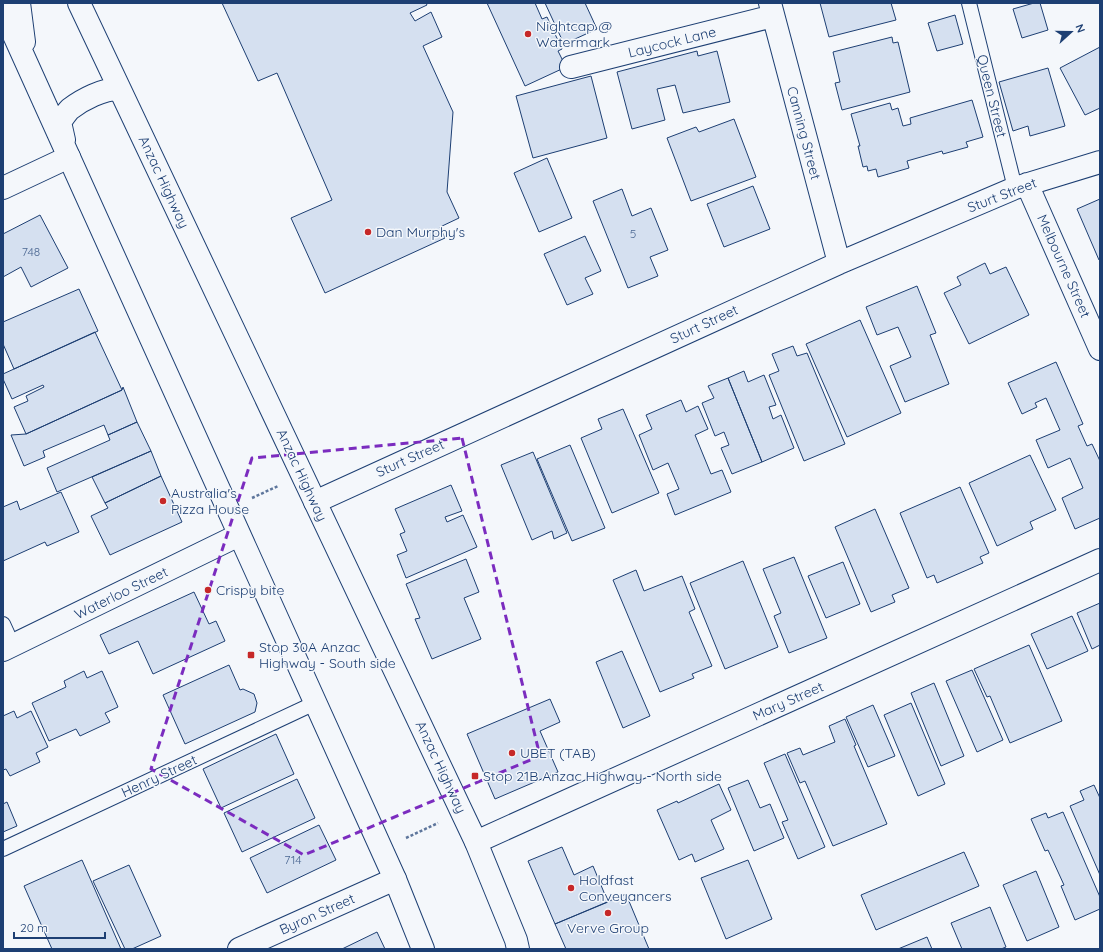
<svg xmlns="http://www.w3.org/2000/svg" width="1103" height="952" font-family="Quicksand,sans-serif">
  <style>
    .building { fill: #d5e0f0; stroke: #1d3f73 }
    .lines { fill: none; stroke-linecap: round; stroke-linejoin: round }
    .lane-casing { stroke: #1d3f73; stroke-width: 16 }
    .street-casing { stroke: #1d3f73; stroke-width: 24 }
    .secondary-casing { stroke: #1d3f73; stroke-width: 24 }
    .path { stroke: #5e769c; stroke-width: 2.5; stroke-dasharray: 3 2; stroke-linecap: butt }
    .lane { stroke: #f4f7fb; stroke-width: 14 }
    .street { stroke: #f4f7fb; stroke-width: 22 }
    .secondary { stroke: #f4f7fb; stroke-width: 22 }
    .marked { fill: none; stroke: #7b2cbf; stroke-width: 3; stroke-dasharray: 8 5; stroke-linejoin: round }
    .poi-dot { fill: #c62828; stroke: #f4f7fb; stroke-width: 1.5 }
    .labels { text-anchor: middle; dominant-baseline: central; stroke-width: 3; stroke-linejoin: round; paint-order: stroke }
    .number-label { font-size: 12px; fill: #4b6792 }
    .poi-label { font-size: 14px; fill: #1d3f73; stroke: #f4f7fb; text-anchor: start }
    .street-label { font-size: 14px; fill: #1d3f73; stroke: #f4f7fb }
  </style>
  <rect width="100%" height="100%" fill="#f4f7fb"/>
  <!-- building -->
  <path class="building" d="M 222,3 L 426,3 L 427,5 L 410,13 L 415,21 L 431,12 L 442,37 L 423,46 L 453,112 L 447,192 L 459,218 L 440,227 L 445,238 L 325,293 L 291,218 L 332,200 L 277,73 L 258,81 Z
    M 487,3 L 535,3 L 542,19 L 547,17 L 562,49 L 558,51 L 566,67 L 525,86 Z
    M 545,3 L 585,3 L 597,29 L 564,44 Z
    M 820,3 L 891,3 L 896,20 L 829,37 Z
    M 1034,3 L 1040,3 L 1048,30 L 1022,38 L 1013,9 Z
    M 955,15 L 963,44 L 937,51 L 928,23 Z
    M 892,37 L 893,43 L 898,42 L 910,92 L 842,110 L 835,83 L 840,82 L 833,52 Z
    M 1100,47 L 1100,108 L 1085,115 L 1060,68 Z
    M 697,51 L 698,56 L 717,51 L 730,102 L 683,113 L 675,85 L 657,89 L 665,120 L 632,129 L 617,72 Z
    M 1048,68 L 1065,126 L 1030,136 L 1028,126 L 1013,131 L 999,82 Z
    M 591,76 L 607,138 L 533,158 L 516,96 Z
    M 972,100 L 983,137 L 966,142 L 968,147 L 943,154 L 942,151 L 907,161 L 909,168 L 878,177 L 876,169 L 868,171 L 867,166 L 863,167 L 858,146 L 860,146 L 851,114 L 890,103 L 892,110 L 898,108 L 903,126 L 911,124 L 910,118 Z
    M 734,119 L 756,177 L 691,201 L 667,138 L 696,127 L 699,132 Z
    M 547,158 L 572,218 L 539,232 L 514,173 Z
    M 753,186 L 770,229 L 724,247 L 707,204 Z
    M 622,189 L 632,216 L 651,208 L 668,250 L 650,257 L 658,276 L 628,288 L 593,201 Z
    M 1100,199 L 1100,259 L 1099,260 L 1077,209 Z
    M 40,215 L 68,268 L 31,287 L 21,267 L 3,277 L 3,234 Z
    M 585,236 L 601,271 L 585,278 L 593,294 L 567,305 L 544,254 Z
    M 985,263 L 990,274 L 1006,267 L 1029,315 L 969,344 L 944,293 L 961,285 L 957,277 Z
    M 917,286 L 936,333 L 930,335 L 949,384 L 905,402 L 890,366 L 911,357 L 898,327 L 877,335 L 866,307 Z
    M 79,289 L 98,331 L 14,369 L 3,344 L 3,322 Z
    M 860,320 L 901,413 L 847,437 L 806,344 Z
    M 95,332 L 122,390 L 26,434 L 14,407 L 28,401 L 26,396 L 44,387 L 43,385 L 12,399 L 3,379 L 3,374 Z
    M 793,346 L 797,356 L 807,353 L 845,444 L 804,461 L 769,375 L 779,371 L 772,354 Z
    M 1056,362 L 1083,424 L 1078,426 L 1087,446 L 1092,444 L 1100,461 L 1100,518 L 1075,529 L 1062,498 L 1083,488 L 1070,458 L 1048,468 L 1036,440 L 1060,430 L 1046,398 L 1035,403 L 1037,407 L 1022,414 L 1008,383 Z
    M 744,371 L 748,382 L 764,375 L 776,405 L 769,407 L 773,419 L 781,415 L 794,448 L 762,462 L 728,378 Z
    M 728,378 L 762,462 L 732,474 L 721,448 L 729,445 L 724,432 L 715,436 L 702,403 L 714,398 L 708,386 Z
    M 123,387 L 137,422 L 108,435 L 104,425 L 43,451 L 45,457 L 24,466 L 11,435 L 26,434 L 122,390 Z
    M 681,400 L 686,412 L 698,406 L 708,429 L 695,435 L 711,474 L 722,470 L 731,492 L 675,515 L 667,494 L 679,489 L 668,463 L 653,470 L 639,435 L 652,429 L 646,415 Z
    M 623,409 L 659,493 L 612,513 L 581,438 L 602,429 L 598,419 Z
    M 137,422 L 151,451 L 57,492 L 47,468 L 110,440 L 108,435 Z
    M 570,445 L 605,528 L 572,541 L 537,459 Z
    M 151,451 L 161,476 L 105,503 L 92,477 Z
    M 533,452 L 567,533 L 554,539 L 552,531 L 532,540 L 501,465 Z
    M 1030,455 L 1056,510 L 1030,522 L 1033,529 L 997,546 L 969,483 Z
    M 161,476 L 182,522 L 110,555 L 91,516 L 108,508 L 105,503 Z
    M 451,485 L 462,511 L 445,517 L 447,522 L 463,515 L 477,547 L 406,578 L 397,555 L 407,551 L 400,534 L 405,532 L 395,509 Z
    M 960,487 L 989,553 L 980,557 L 983,563 L 937,583 L 934,575 L 927,578 L 900,513 Z
    M 61,492 L 79,532 L 47,546 L 45,542 L 3,561 L 3,507 L 17,501 L 20,510 Z
    M 875,509 L 909,588 L 892,595 L 895,602 L 871,612 L 835,527 Z
    M 794,557 L 827,638 L 789,653 L 774,616 L 781,613 L 763,569 Z
    M 466,559 L 479,592 L 464,598 L 481,639 L 432,659 L 415,619 L 420,618 L 406,584 Z
    M 743,561 L 778,647 L 725,669 L 690,583 Z
    M 843,562 L 860,604 L 826,618 L 808,576 Z
    M 636,570 L 644,591 L 682,576 L 695,609 L 689,612 L 712,666 L 692,674 L 694,678 L 660,692 L 613,580 Z
    M 194,592 L 209,624 L 216,621 L 225,641 L 153,674 L 138,641 L 109,654 L 100,635 Z
    M 1100,603 L 1100,645 L 1092,649 L 1077,613 Z
    M 1072,616 L 1088,651 L 1047,669 L 1031,634 Z
    M 1029,645 L 1062,721 L 1010,743 L 990,696 L 987,697 L 974,669 Z
    M 622,651 L 650,716 L 623,728 L 596,662 Z
    M 229,665 L 240,690 L 243,689 L 254,694 L 257,703 L 255,712 L 185,744 L 163,695 Z
    M 972,670 L 1003,740 L 977,752 L 946,681 Z
    M 84,671 L 87,678 L 102,671 L 118,707 L 105,713 L 110,722 L 80,736 L 76,729 L 49,741 L 32,703 L 66,687 L 64,681 Z
    M 934,683 L 964,756 L 941,766 L 911,693 Z
    M 550,699 L 560,722 L 540,731 L 558,772 L 495,799 L 467,734 Z
    M 911,703 L 945,784 L 918,796 L 884,715 Z
    M 873,705 L 895,756 L 868,767 L 846,717 Z
    M 14,711 L 17,718 L 31,711 L 48,747 L 36,753 L 40,762 L 10,776 L 6,769 L 3,770 L 3,716 Z
    M 845,719 L 856,745 L 854,746 L 887,824 L 833,846 L 805,781 L 800,783 L 787,753 L 800,748 L 803,755 L 835,742 L 829,726 Z
    M 276,734 L 294,774 L 221,808 L 203,769 Z
    M 785,754 L 825,847 L 798,859 L 782,822 L 788,820 L 764,763 Z
    M 297,779 L 315,818 L 242,852 L 224,813 Z
    M 748,780 L 760,808 L 770,804 L 784,838 L 754,851 L 728,788 Z
    M 719,784 L 731,810 L 711,820 L 724,849 L 695,862 L 692,854 L 679,860 L 657,810 L 677,801 L 678,803 Z
    M 1094,785 L 1100,798 L 1100,875 L 1070,806 L 1084,800 L 1080,791 Z
    M 7,802 L 17,826 L 3,832 L 3,804 Z
    M 1063,812 L 1100,897 L 1100,909 L 1075,920 L 1061,886 L 1064,885 L 1048,850 L 1045,851 L 1031,819 L 1046,813 L 1048,818 Z
    M 319,825 L 336,860 L 267,893 L 250,858 Z
    M 562,847 L 574,875 L 593,866 L 608,902 L 555,924 L 528,861 Z
    M 964,852 L 979,886 L 876,930 L 861,895 Z
    M 82,860 L 121,949 L 52,949 L 24,886 Z
    M 748,860 L 772,919 L 726,939 L 701,878 Z
    M 129,865 L 161,936 L 132,949 L 125,949 L 93,881 Z
    M 1036,871 L 1059,927 L 1027,941 L 1003,885 Z
    M 626,894 L 649,949 L 566,949 L 555,924 Z
    M 990,907 L 1006,947 L 1001,949 L 962,949 L 951,923 Z
    M 377,932 L 385,949 L 342,949 Z
    M 927,937 L 932,949 L 898,949 Z"/>
  <g class="lines">
    <defs>
      <path id="lane" d="M 969,3 L 1015,188
        M 3,624 L 13,646
        M 3,849 L 315,703"/>
      <path id="street" d="M 770,3 L 839,263
        M 571,67 L 773,16
        M 1027,184 L 1100,349
        M 3,188 L 69,157
        M 315,502 L 839,263 L 1015,188 L 1100,162
        M 3,650 L 239,535
        M 476,842 L 1100,560
        M 239,949 L 395,879"/>
      <path id="secondary" d="M 19,3 L 24,42
        M 79,3 L 476,842 L 516,940 L 518,949
        M 3,11 L 395,879 L 423,949
        M 64,140 L 60,122 C 63,118 66,113 70,109 C 83,99 103,89 119,89"/>
    </defs>
    <!-- lane casing -->
    <use href="#lane" class="lane-casing"/>
    <!-- street casing -->
    <use href="#street" class="street-casing"/>
    <!-- secondary casing -->
    <use href="#secondary" class="secondary-casing"/>
    <!-- path -->
    <path class="path" d="M 252,498 L 278,486
      M 406,838 L 438,823"/>
    <!-- lane -->
    <use href="#lane" class="lane"/>
    <!-- street -->
    <use href="#street" class="street"/>
    <!-- secondary -->
    <use href="#secondary" class="secondary"/>
  </g>
  <!-- marked area -->
  <path class="marked" d="M 462,438 L 540,756 L 304,855 L 151,769 L 252,458 Z"/>
  <!-- markers -->
  <g class="poi-dot">
    <circle cx="528" cy="34" r="4"/>
    <circle cx="368" cy="232" r="4"/>
    <circle cx="163" cy="501" r="4"/>
    <circle cx="208" cy="590" r="4"/>
    <rect x="247" y="651" width="8" height="8" rx="2"/>
    <circle cx="512" cy="753" r="4"/>
    <rect x="471" y="772" width="8" height="8" rx="2"/>
    <circle cx="571" cy="888" r="4"/>
    <circle cx="608" cy="913" r="4"/>
  </g>
  <g class="labels">
    <!-- number labels -->
    <g class="number-label">
      <text x="633" y="233">5</text>
      <text x="31" y="251">748</text>
      <text x="293" y="859">714</text>
    </g>
    <!-- poi labels -->
    <g class="poi-label">
      <text x="536" y="26">Nightcap @<tspan x="536" dy="16">Watermark</tspan></text>
      <text x="376" y="232">Dan Murphy's</text>
      <text x="171" y="493">Australia's<tspan x="171" dy="16">Pizza House</tspan></text>
      <text x="216" y="590">Crispy bite</text>
      <text x="259" y="647">Stop 30A Anzac<tspan x="259" dy="16">Highway - South side</tspan></text>
      <text x="520" y="753">UBET (TAB)</text>
      <text x="483" y="776">Stop 21B Anzac Highway - North side</text>
      <text x="579" y="880">Holdfast<tspan x="579" dy="16">Conveyancers</tspan></text>
      <text x="608" y="928" text-anchor="middle">Verve Group</text>
    </g>
    <!-- street labels -->
    <g class="street-label">
      <text transform="translate(672 42) rotate(-14)">Laycock Lane</text>
      <text transform="translate(992 96) rotate(76)">Queen Street</text>
      <text transform="translate(804 133) rotate(75)">Canning Street</text>
      <text transform="translate(164 182) rotate(65)">Anzac Highway</text>
      <text transform="translate(1002 195) rotate(-21)">Sturt Street</text>
      <text transform="translate(1064 266) rotate(66)">Melbourne Street</text>
      <text transform="translate(704 324) rotate(-25)">Sturt Street</text>
      <text transform="translate(410 458) rotate(-24)">Sturt Street</text>
      <text transform="translate(302 475) rotate(65)">Anzac Highway</text>
      <text transform="translate(121 593) rotate(-26)">Waterloo Street</text>
      <text transform="translate(788 701) rotate(-24)">Mary Street</text>
      <text transform="translate(441 767) rotate(65)">Anzac Highway</text>
      <text transform="translate(159 776) rotate(-25)">Henry Street</text>
      <text transform="translate(317 914) rotate(-24)">Byron Street</text>
    </g>
  </g>
  <!-- border -->
  <rect width="1103" height="952" fill="none" stroke="#1d3f73" stroke-width="8"/>
  <!-- north arrow -->
  <g transform="translate(1071 32) rotate(69)" stroke="#f4f7fb" stroke-width="3" paint-order="stroke">
  <path d="M0-3L7 15L0 10L-7 15Z" fill="#1d3f73"/>
  <text y="-6" font-size="11" font-weight="bold" text-anchor="middle" fill="#1d3f73">N</text>
  </g>
  <!-- scale -->
  <path d="M14 932v6h91v-6" fill="none" stroke="#1d3f73" stroke-width="2"/>
  <text x="20" y="932" font-size="12" fill="#1d3f73" stroke="#f4f7fb" stroke-width="3" paint-order="stroke">20 m</text>
</svg>
